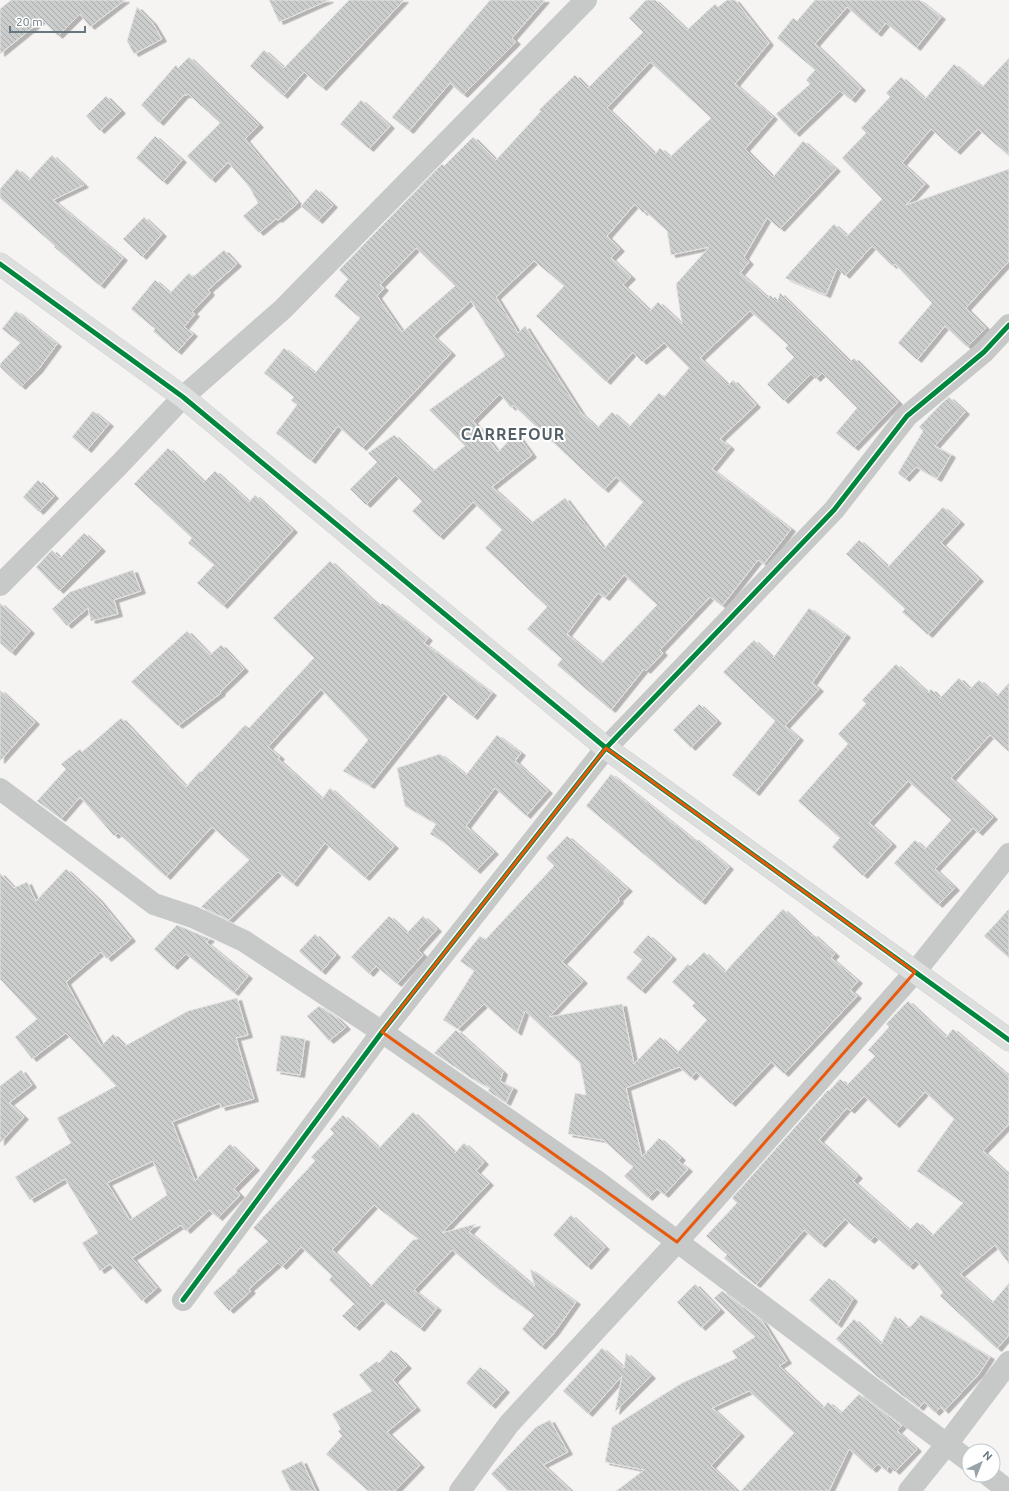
<svg xmlns="http://www.w3.org/2000/svg" width="1009" height="1491" font-family="Ubuntu,sans-serif">
  <style>
    .building { fill: url(#building-back-hatch); stroke: #e4e4e3; fill-rule: evenodd; filter: url(#shadow) }
    .lines { fill: none; stroke-linecap: round; stroke-linejoin: round }
    .secondary-casing { stroke: #d0d1d1; stroke-width: 23 }
    .street { stroke: #c7c8c8; stroke-width: 22 }
    .secondary { stroke: #dddede; stroke-width: 22 }
    .cycleway-casing { stroke: #fff; stroke-width: 8 }
    .cycleway { stroke: #00873e; stroke-width: 5 }
    .marked { fill: none; stroke: #e8590c; stroke-width: 3; stroke-linejoin: round }
    .labels { text-anchor: middle; dominant-baseline: central; stroke-width: 4; stroke-linejoin: round; paint-order: stroke }
    .district-label { font-size: 16px; font-weight: bold; letter-spacing: 1px; fill: #546067; stroke: #fff }
  </style>
  <defs>
    <pattern id="building-back-hatch" width="6" height="6" patternUnits="userSpaceOnUse"><rect width="6" height="6" fill="#cbcccc"/><path d="M-1 5l2 2M0 0l6 6M5-1l2 2" fill="none" stroke="#a9aaab"/></pattern>
    <filter id="shadow"><feDropShadow dx="4.5" dy="2.5" stdDeviation="0" flood-color="#0004"/></filter>
  </defs>
  <rect width="100%" height="100%" fill="#f5f4f3"/>
  <!-- building -->
  <path class="building" d="M 11,0 L 125,0 L 90,27 L 80,14 L 58,36 L 42,20 L 0,54 L 0,9 Z
    M 269,0 L 329,0 L 279,22 Z
    M 349,0 L 404,0 L 322,88 L 304,72 L 283,96 L 250,66 L 264,50 L 284,68 Z
    M 490,0 L 545,0 L 512,38 L 516,42 L 463,95 L 450,83 L 409,131 L 392,117 Z
    M 646,0 L 655,0 L 687,30 L 715,4 L 718,7 L 727,0 L 735,0 L 769,43 L 735,84 L 773,117 L 745,149 L 773,177 L 803,141 L 836,169 L 780,229 L 767,218 L 744,257 L 749,262 L 740,273 L 768,298 L 770,295 L 777,302 L 780,293 L 850,362 L 854,358 L 898,402 L 854,448 L 836,433 L 857,408 L 822,373 L 816,379 L 811,374 L 784,401 L 767,384 L 794,357 L 785,348 L 788,345 L 750,311 L 700,358 L 728,385 L 733,380 L 756,405 L 720,439 L 730,447 L 712,469 L 791,529 L 764,564 L 758,560 L 722,606 L 710,597 L 660,650 L 663,653 L 646,671 L 644,669 L 611,710 L 557,665 L 562,659 L 527,629 L 547,607 L 485,548 L 502,530 L 473,502 L 439,537 L 412,511 L 422,501 L 395,475 L 366,505 L 350,489 L 377,462 L 368,453 L 394,435 L 433,471 L 465,446 L 429,410 L 505,356 L 471,301 L 433,336 L 451,353 L 362,448 L 338,426 L 311,461 L 276,433 L 297,405 L 291,400 L 294,397 L 264,373 L 284,348 L 315,373 L 360,318 L 334,296 L 348,279 L 339,270 L 442,164 L 444,166 L 473,137 L 496,160 L 541,111 L 539,110 L 575,75 L 588,88 L 643,32 L 629,18 ZM 650,62 L 711,118 L 670,157 L 660,148 L 655,154 L 607,108 ZM 635,204 L 643,213 L 645,211 L 667,231 L 671,255 L 709,247 L 676,284 L 682,324 L 658,302 L 650,311 L 623,285 L 631,277 L 611,258 L 620,249 L 607,236 ZM 416,248 L 455,286 L 402,332 L 377,296 L 384,288 L 380,285 ZM 534,261 L 564,286 L 536,316 L 606,382 L 633,352 L 642,362 L 664,343 L 689,368 L 664,397 L 659,393 L 629,427 L 612,412 L 597,428 L 581,413 L 525,326 L 518,333 L 496,297 ZM 500,394 L 511,408 L 513,405 L 604,490 L 616,477 L 643,502 L 604,549 L 565,498 L 531,523 L 492,487 L 532,455 L 516,433 L 498,452 L 473,421 ZM 624,575 L 657,605 L 602,663 L 567,634 L 598,593 L 605,598 Z
    M 815,0 L 919,0 L 941,17 L 916,48 L 886,23 L 877,34 L 847,7 L 815,44 L 861,88 L 851,100 L 840,91 L 795,134 L 776,114 L 810,84 L 806,80 L 815,70 L 777,38 L 793,18 L 797,21 Z
    M 137,7 L 152,22 L 162,39 L 134,54 L 127,41 Z
    M 189,57 L 259,125 L 245,139 L 298,203 L 278,220 L 276,219 L 259,233 L 243,216 L 258,203 L 250,188 L 228,162 L 211,180 L 187,156 L 220,123 L 188,94 L 186,96 L 185,94 L 159,123 L 141,105 L 176,65 L 178,68 Z
    M 1009,58 L 1009,156 L 978,129 L 956,152 L 931,129 L 902,163 L 925,184 L 906,205 L 1009,169 L 1009,261 L 966,308 L 986,328 L 967,347 L 945,326 L 917,360 L 898,343 L 932,303 L 895,264 L 892,266 L 872,246 L 845,276 L 837,268 L 826,295 L 785,278 L 834,224 L 847,236 L 882,199 L 842,158 L 866,133 L 861,128 L 890,97 L 886,93 L 901,77 L 925,99 L 954,64 L 982,87 Z
    M 106,96 L 121,111 L 100,131 L 86,116 Z
    M 361,100 L 390,126 L 369,149 L 340,124 Z
    M 155,136 L 182,160 L 163,182 L 136,158 Z
    M 52,155 L 84,185 L 53,200 L 123,258 L 100,286 L 54,247 L 55,246 L 0,198 L 0,189 L 17,169 L 29,180 Z
    M 316,189 L 333,205 L 318,221 L 301,206 Z
    M 144,217 L 162,234 L 142,257 L 123,239 Z
    M 224,250 L 237,264 L 208,290 L 210,293 L 192,312 L 195,314 L 184,327 L 193,334 L 177,352 L 153,331 L 155,329 L 131,309 L 155,280 L 170,293 L 189,273 L 193,277 Z
    M 16,311 L 57,344 L 38,370 L 21,387 L 0,367 L 0,364 L 20,343 L 2,329 Z
    M 949,397 L 965,412 L 935,446 L 951,455 L 937,479 L 916,467 L 905,479 L 898,473 L 923,431 L 919,427 L 940,405 Z
    M 93,411 L 109,424 L 87,450 L 72,437 Z
    M 168,448 L 204,482 L 215,471 L 249,502 L 255,495 L 293,530 L 223,606 L 197,583 L 214,565 L 188,543 L 192,538 L 134,484 Z
    M 38,480 L 54,496 L 39,512 L 23,497 Z
    M 943,507 L 960,522 L 941,543 L 979,579 L 928,635 L 902,612 L 905,609 L 846,554 L 859,540 L 888,567 Z
    M 84,533 L 101,549 L 59,591 L 36,567 L 52,550 L 60,558 Z
    M 330,561 L 379,606 L 382,603 L 428,638 L 424,643 L 492,693 L 473,717 L 444,693 L 370,786 L 343,771 L 368,740 L 321,689 L 268,747 L 280,757 L 278,759 L 322,799 L 330,788 L 394,846 L 365,878 L 325,843 L 293,884 L 278,872 L 229,920 L 201,907 L 249,860 L 212,827 L 166,877 L 118,833 L 114,836 L 80,797 L 61,819 L 37,801 L 66,769 L 61,764 L 80,749 L 82,752 L 121,718 L 186,787 L 200,771 L 201,772 L 245,725 L 249,728 L 314,658 L 273,618 Z
    M 133,570 L 141,591 L 114,600 L 118,614 L 91,621 L 88,608 L 67,626 L 52,609 L 70,592 Z
    M 0,603 L 30,631 L 11,653 L 0,643 Z
    M 809,608 L 846,635 L 812,683 L 819,689 L 785,726 L 799,738 L 755,793 L 732,775 L 775,721 L 723,672 L 754,640 L 773,658 Z
    M 187,631 L 210,655 L 221,645 L 244,669 L 220,692 L 221,693 L 178,726 L 131,682 Z
    M 896,664 L 928,693 L 931,689 L 940,698 L 959,678 L 970,689 L 979,680 L 997,696 L 1009,683 L 1009,752 L 990,735 L 951,778 L 993,817 L 978,833 L 973,828 L 935,869 L 955,888 L 938,905 L 894,863 L 915,840 L 925,849 L 951,820 L 908,781 L 869,823 L 892,844 L 863,876 L 832,847 L 840,838 L 798,801 L 848,744 L 838,734 L 866,704 L 862,700 Z
    M 0,690 L 35,722 L 0,761 Z
    M 699,704 L 717,721 L 691,748 L 673,730 Z
    M 497,735 L 521,753 L 515,761 L 548,791 L 526,816 L 495,788 L 466,826 L 494,852 L 476,871 L 445,843 L 430,834 L 436,824 L 405,806 L 397,768 L 440,754 L 466,775 Z
    M 611,774 L 693,839 L 694,838 L 729,867 L 701,902 L 586,806 Z
    M 567,836 L 628,889 L 618,899 L 619,901 L 562,962 L 583,981 L 549,1017 L 622,1004 L 634,1064 L 660,1037 L 677,1053 L 707,1020 L 692,1006 L 695,1003 L 672,982 L 688,964 L 690,966 L 704,952 L 725,972 L 783,909 L 812,936 L 813,934 L 835,954 L 831,958 L 858,981 L 850,990 L 857,996 L 784,1074 L 771,1062 L 731,1104 L 696,1072 L 691,1078 L 679,1067 L 626,1088 L 642,1157 L 659,1138 L 681,1158 L 678,1161 L 688,1169 L 664,1195 L 657,1189 L 648,1198 L 624,1176 L 633,1167 L 603,1140 L 568,1134 L 575,1093 L 586,1095 L 580,1063 L 525,1011 L 517,1033 L 484,1004 L 458,1029 L 443,1020 L 474,971 L 460,961 L 480,936 L 485,940 L 554,866 L 546,858 Z
    M 66,869 L 98,899 L 131,939 L 107,959 L 101,952 L 66,982 L 101,1046 L 113,1034 L 125,1046 L 188,1011 L 237,998 L 248,1035 L 236,1038 L 254,1099 L 221,1108 L 220,1103 L 172,1122 L 195,1181 L 230,1144 L 255,1168 L 234,1189 L 240,1195 L 218,1218 L 209,1210 L 186,1231 L 181,1225 L 132,1258 L 157,1288 L 142,1301 L 110,1264 L 100,1271 L 82,1243 L 98,1233 L 65,1179 L 30,1200 L 15,1177 L 71,1143 L 57,1118 L 116,1086 L 66,1033 L 32,1059 L 15,1037 L 37,1019 L 0,979 L 0,873 L 14,888 L 27,882 L 36,901 ZM 153,1161 L 167,1195 L 130,1220 L 107,1183 Z
    M 1009,909 L 1009,958 L 984,936 Z
    M 389,916 L 407,933 L 423,916 L 437,929 L 418,950 L 423,955 L 397,984 L 376,966 L 369,974 L 351,957 Z
    M 177,925 L 210,939 L 206,942 L 248,976 L 234,993 L 186,954 L 173,967 L 154,949 Z
    M 315,934 L 336,955 L 321,972 L 299,951 Z
    M 648,935 L 672,957 L 641,991 L 626,978 L 642,960 L 633,952 Z
    M 908,1001 L 946,1037 L 953,1029 L 1009,1076 L 1009,1124 L 983,1151 L 1009,1175 L 1009,1264 L 995,1245 L 960,1274 L 992,1303 L 1009,1283 L 1009,1335 L 997,1349 L 940,1296 L 943,1292 L 916,1260 L 909,1267 L 875,1236 L 870,1241 L 845,1219 L 821,1245 L 804,1230 L 756,1285 L 739,1272 L 739,1271 L 724,1258 L 727,1255 L 706,1236 L 737,1203 L 732,1198 L 828,1090 L 829,1091 L 840,1079 L 847,1085 L 875,1056 L 868,1050 L 889,1027 L 886,1024 ZM 925,1092 L 954,1119 L 917,1171 L 963,1203 L 932,1236 L 917,1222 L 909,1230 L 853,1181 L 858,1176 L 819,1140 L 847,1108 L 850,1111 L 864,1096 L 895,1125 Z
    M 319,1006 L 337,1018 L 346,1027 L 329,1041 L 307,1016 Z
    M 456,1030 L 503,1072 L 500,1081 L 513,1088 L 506,1103 L 488,1091 L 490,1088 L 474,1080 L 434,1053 Z
    M 281,1035 L 305,1039 L 300,1075 L 276,1071 Z
    M 21,1070 L 32,1085 L 9,1103 L 24,1117 L 0,1143 L 0,1086 Z
    M 413,1112 L 455,1153 L 464,1143 L 484,1162 L 476,1171 L 489,1183 L 442,1233 L 476,1224 L 469,1232 L 535,1287 L 530,1269 L 576,1302 L 554,1333 L 541,1347 L 522,1329 L 534,1315 L 497,1288 L 452,1250 L 414,1290 L 437,1308 L 420,1329 L 382,1300 L 355,1328 L 342,1316 L 354,1304 L 329,1280 L 332,1276 L 301,1247 L 282,1267 L 278,1263 L 249,1289 L 251,1291 L 229,1311 L 213,1293 L 237,1272 L 236,1271 L 268,1241 L 253,1228 L 315,1161 L 311,1157 L 334,1133 L 330,1129 L 343,1115 L 379,1148 ZM 374,1205 L 418,1239 L 413,1240 L 370,1287 L 332,1250 Z
    M 571,1215 L 605,1247 L 587,1267 L 553,1235 Z
    M 829,1278 L 853,1299 L 837,1325 L 809,1300 Z
    M 695,1284 L 720,1310 L 701,1328 L 677,1302 Z
    M 722,1291 L 762,1321 L 787,1361 L 779,1366 L 823,1408 L 828,1402 L 841,1413 L 859,1394 L 902,1426 L 897,1431 L 917,1449 L 895,1472 L 889,1466 L 886,1471 L 878,1464 L 872,1470 L 849,1449 L 829,1491 L 741,1491 L 794,1433 L 749,1391 L 712,1408 L 740,1434 L 711,1466 L 737,1491 L 616,1491 L 644,1470 L 605,1462 L 612,1427 L 682,1383 L 737,1358 L 732,1351 L 755,1337 L 714,1298 Z
    M 921,1315 L 990,1357 L 979,1374 L 944,1411 L 941,1407 L 935,1413 L 924,1402 L 919,1408 L 875,1375 L 836,1339 L 854,1319 L 881,1344 L 895,1316 L 907,1328 L 909,1326 L 910,1327 Z
    M 602,1348 L 624,1368 L 626,1353 L 651,1376 L 615,1412 L 622,1376 L 588,1414 L 563,1391 Z
    M 391,1350 L 407,1366 L 393,1380 L 416,1408 L 387,1432 L 420,1465 L 395,1491 L 368,1491 L 326,1454 L 342,1436 L 338,1431 L 341,1429 L 332,1414 L 372,1391 L 359,1375 L 377,1361 L 379,1363 Z
    M 480,1367 L 505,1390 L 491,1406 L 466,1383 Z
    M 550,1420 L 568,1452 L 543,1465 L 571,1491 L 508,1491 L 491,1474 L 536,1427 Z
    M 302,1461 L 316,1491 L 291,1491 L 281,1471 Z"/>
  <g class="lines">
    <defs>
      <path id="secondary" d="M 0,264 L 183,397 L 606,748 L 1009,1040"/>
    </defs>
    <!-- secondary casing -->
    <use href="#secondary" class="secondary-casing"/>
    <!-- street -->
    <path class="street" d="M 0,585 L 120,464 L 183,397 L 283,309 L 586,0
      M 0,789 L 154,904 L 193,917 L 244,941 L 382,1032 L 598,1182 L 969,1461
      M 183,1300 L 382,1032 L 606,748 L 834,510 L 907,416 L 984,352 L 1009,325
      M 988,1475 L 1009,1491
      M 460,1491 L 509,1424 L 677,1242 L 915,972 L 1009,854
      M 909,1491 L 947,1444 L 1009,1362"/>
    <!-- secondary -->
    <use href="#secondary" class="secondary"/>
    <defs>
      <path id="cycleway" d="M 0,264 L 183,397 L 606,748 L 1009,1040
        M 183,1300 L 382,1032 L 606,748 L 834,510 L 907,416 L 984,352 L 1009,325"/>
    </defs>
    <!-- cycleway casing -->
    <use href="#cycleway" class="cycleway-casing"/>
    <!-- cycleway -->
    <use href="#cycleway" class="cycleway"/>
  </g>
  <!-- marked area -->
  <path class="marked" d="M 606,748 L 915,972 L 677,1242 L 382,1032 Z"/>
  <g class="labels">
    <!-- district labels -->
    <g class="district-label">
      <text x="513" y="434">CARREFOUR</text>
    </g>
  </g>
  <!-- north arrow -->
  <g transform="translate(981 1463) rotate(43)"><circle r="19" fill="#ffffff" stroke="#c2c9cd"/>
  <path d="M0-3L7 15L0 10L-7 15Z" fill="#98a3a9"/>
  <text y="-6" font-size="11" font-weight="bold" text-anchor="middle" fill="#667781">N</text>
  </g>
  <!-- scale -->
  <path d="M10 26v6h75v-6" fill="none" stroke="#667781" stroke-width="2"/>
  <text x="16" y="26" font-size="12" fill="#667781" stroke="#ffffff" stroke-width="3" paint-order="stroke">20 m</text>
</svg>
